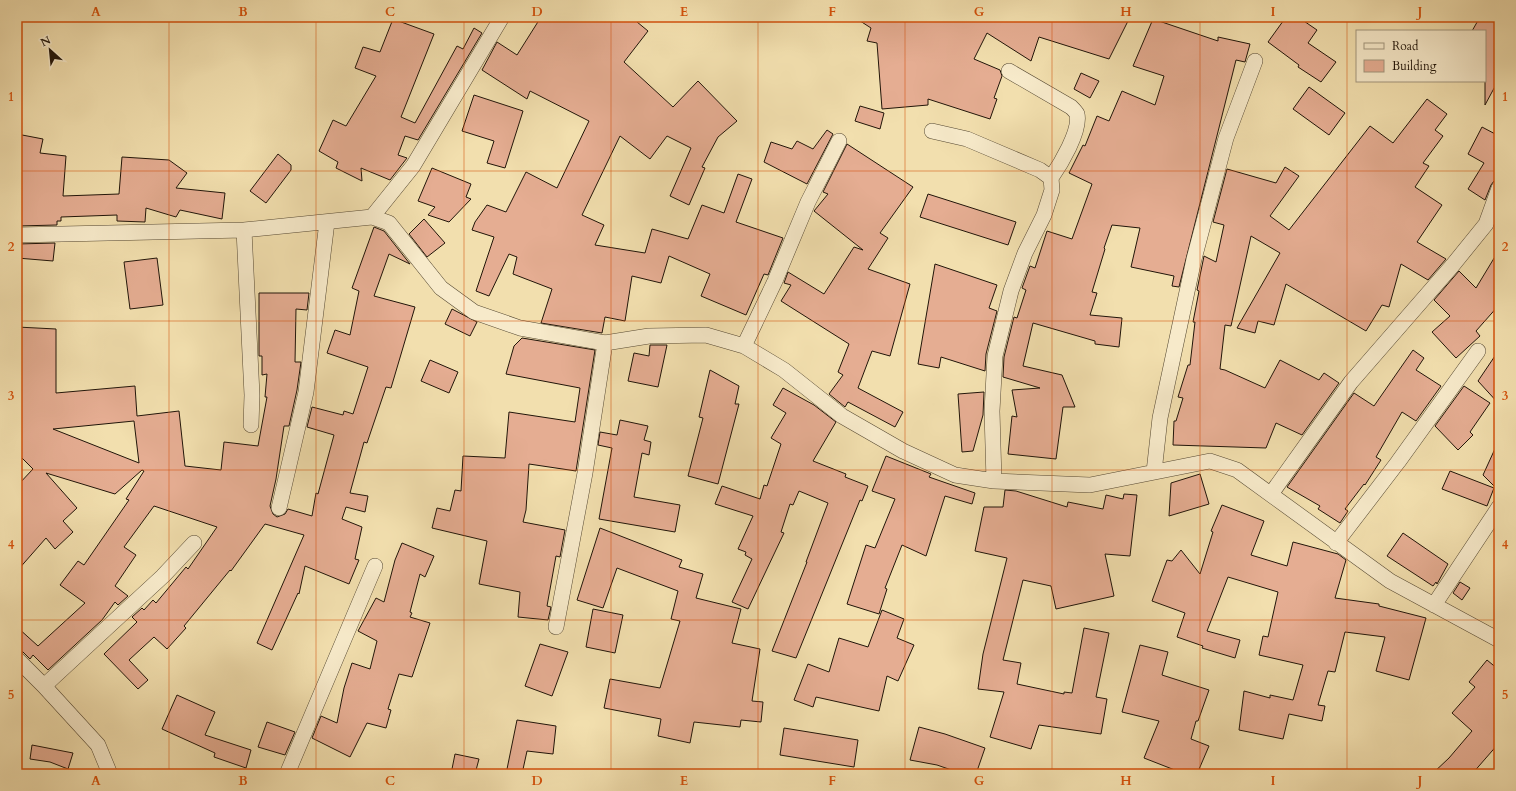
<svg xmlns="http://www.w3.org/2000/svg" width="1516" height="791" font-family="Cardo,serif">
  <style>
    .building { fill: #e5ad92; stroke: #211509; fill-rule: evenodd }
    .lines { fill: none; stroke-linecap: round; stroke-linejoin: round }
    .street-casing { stroke: #554832; stroke-width: 16 }
    .street { stroke: #f7eaca; stroke-width: 15 }
    .grid { fill: none; stroke: #d4520c; stroke-width: 1; stroke-opacity: 0.55 }
    .neatline { fill: none; stroke: #d4520c; stroke-width: 1.5 }
    .grid-label { font-size: 13px; text-anchor: middle; font-weight: bold; fill: #d4520c }
  </style>
  <rect width="100%" height="100%" fill="#f2dfae"/>
  <filter id="stains"><feTurbulence type="fractalNoise" baseFrequency=".005" numOctaves="4"/><feColorMatrix values="0 0 0 0 .2 0 0 0 0 .09 0 0 0 0 .02 0 0 0 .5 -.17"/></filter>
  <radialGradient id="worn" r=".72"><stop offset=".6" stop-color="#630" stop-opacity="0"/><stop offset="1" stop-color="#630" stop-opacity=".3"/></radialGradient>
  <!-- building -->
  <path class="building" d="M 541,17 L 631,17 L 648,31 L 624,62 L 673,107 L 698,81 L 737,121 L 718,137 L 702,167 L 705,168 L 689,205 L 670,196 L 691,148 L 667,136 L 650,159 L 620,136 L 582,215 L 604,225 L 595,245 L 645,253 L 652,229 L 688,239 L 702,205 L 724,213 L 738,174 L 752,179 L 736,222 L 783,238 L 768,275 L 764,274 L 746,315 L 701,296 L 710,274 L 669,256 L 661,283 L 632,276 L 625,321 L 605,317 L 602,333 L 541,323 L 552,289 L 513,274 L 517,257 L 509,254 L 489,296 L 476,291 L 494,237 L 472,230 L 475,222 L 487,205 L 506,212 L 526,172 L 557,188 L 589,121 L 530,91 L 527,99 L 482,70 L 497,42 L 517,55 Z
    M 854,17 L 1130,17 L 1109,59 L 1039,37 L 1031,61 L 987,33 L 974,59 L 1000,70 L 1002,76 L 994,98 L 997,99 L 990,119 L 928,99 L 928,105 L 882,109 L 877,43 L 867,41 L 871,28 Z
    M 1286,17 L 1298,17 L 1317,30 L 1308,43 L 1336,62 L 1321,82 L 1298,67 L 1299,65 L 1268,42 Z
    M 1480,17 L 1484,17 L 1499,25 L 1499,79 L 1485,105 L 1485,31 L 1472,31 Z
    M 393,19 L 434,34 L 401,117 L 415,123 L 457,46 L 463,49 L 474,28 L 482,33 L 418,140 L 405,136 L 398,155 L 407,158 L 390,180 L 361,168 L 362,181 L 336,168 L 338,162 L 319,151 L 333,120 L 346,126 L 376,76 L 355,68 L 363,47 L 380,52 Z
    M 1153,19 L 1218,41 L 1218,37 L 1250,44 L 1245,62 L 1236,60 L 1179,287 L 1172,286 L 1174,276 L 1131,267 L 1140,228 L 1112,225 L 1104,248 L 1105,249 L 1092,292 L 1097,293 L 1090,315 L 1122,318 L 1119,347 L 1095,344 L 1095,341 L 1033,323 L 1023,366 L 1062,375 L 1075,407 L 1063,407 L 1056,459 L 1008,454 L 1012,416 L 1017,417 L 1012,390 L 1040,388 L 1003,377 L 1004,357 L 1014,317 L 1017,318 L 1026,290 L 1022,288 L 1030,266 L 1035,268 L 1047,231 L 1072,239 L 1092,184 L 1069,173 L 1083,145 L 1085,146 L 1097,116 L 1109,121 L 1122,91 L 1155,105 L 1164,76 L 1133,66 Z
    M 1081,73 L 1099,81 L 1090,98 L 1074,89 Z
    M 1309,87 L 1345,113 L 1329,135 L 1293,109 Z
    M 474,95 L 523,111 L 505,168 L 487,163 L 494,141 L 462,131 Z
    M 1427,99 L 1447,114 L 1435,130 L 1443,136 L 1423,163 L 1429,166 L 1415,187 L 1442,205 L 1417,242 L 1446,259 L 1428,280 L 1401,264 L 1389,307 L 1382,305 L 1366,331 L 1286,284 L 1274,325 L 1258,321 L 1255,333 L 1237,328 L 1280,253 L 1251,236 L 1231,326 L 1225,325 L 1220,369 L 1225,370 L 1265,388 L 1280,360 L 1319,380 L 1324,373 L 1339,383 L 1302,435 L 1276,423 L 1266,448 L 1173,445 L 1174,421 L 1176,421 L 1183,398 L 1178,397 L 1188,365 L 1190,365 L 1195,322 L 1193,322 L 1199,291 L 1197,290 L 1203,261 L 1204,256 L 1216,262 L 1224,225 L 1213,222 L 1227,169 L 1276,183 L 1285,167 L 1299,176 L 1270,216 L 1289,230 L 1370,126 L 1393,143 Z
    M 860,106 L 884,113 L 880,129 L 855,121 Z
    M 1482,127 L 1499,136 L 1499,179 L 1494,181 L 1491,185 L 1485,200 L 1468,189 L 1484,163 L 1468,154 Z
    M 827,130 L 833,134 L 807,184 L 764,162 L 771,142 L 792,149 L 797,141 L 813,149 Z
    M 17,134 L 43,139 L 40,153 L 66,156 L 63,196 L 119,194 L 122,157 L 169,160 L 187,173 L 176,188 L 225,193 L 222,219 L 180,210 L 176,217 L 146,208 L 145,222 L 117,221 L 117,215 L 61,217 L 61,221 L 57,221 L 57,225 L 17,226 Z
    M 847,144 L 913,187 L 880,233 L 888,238 L 868,269 L 910,284 L 890,356 L 872,351 L 858,388 L 903,412 L 895,427 L 848,402 L 845,407 L 829,394 L 843,375 L 838,372 L 849,344 L 781,301 L 791,285 L 784,283 L 788,272 L 824,294 L 854,247 L 863,250 L 814,211 L 828,194 L 823,192 Z
    M 278,154 L 291,165 L 291,170 L 266,203 L 250,191 Z
    M 432,168 L 471,184 L 466,197 L 471,199 L 449,222 L 428,215 L 435,207 L 418,201 Z
    M 928,194 L 1016,222 L 1008,245 L 920,217 Z
    M 424,219 L 445,243 L 427,257 L 409,234 Z
    M 374,227 L 384,231 L 410,264 L 389,254 L 374,296 L 415,307 L 391,388 L 386,387 L 367,443 L 364,442 L 350,493 L 368,496 L 365,512 L 346,507 L 342,519 L 362,527 L 355,559 L 359,560 L 349,584 L 305,566 L 299,594 L 298,593 L 272,650 L 257,643 L 304,535 L 265,524 L 231,571 L 230,570 L 184,626 L 186,628 L 167,649 L 154,637 L 129,660 L 148,680 L 138,689 L 104,654 L 137,622 L 132,617 L 142,608 L 144,610 L 153,600 L 156,603 L 186,567 L 188,569 L 217,527 L 154,506 L 124,547 L 136,555 L 115,586 L 128,596 L 118,605 L 115,602 L 102,620 L 48,670 L 33,655 L 30,659 L 23,652 L 17,650 L 17,627 L 38,646 L 85,603 L 60,585 L 78,561 L 84,565 L 129,500 L 126,499 L 144,471 L 142,470 L 115,494 L 46,473 L 77,508 L 63,521 L 73,532 L 55,549 L 46,538 L 17,571 L 17,486 L 33,469 L 17,453 L 17,327 L 56,329 L 56,393 L 135,386 L 137,416 L 179,411 L 185,466 L 221,470 L 224,442 L 258,446 L 267,397 L 265,397 L 267,374 L 262,375 L 262,356 L 259,356 L 259,293 L 309,293 L 307,310 L 296,309 L 295,362 L 301,362 L 297,390 L 289,426 L 284,426 L 276,479 L 270,506 L 273,514 L 277,517 L 285,514 L 288,509 L 312,516 L 316,493 L 318,494 L 334,435 L 307,427 L 312,407 L 343,415 L 344,411 L 353,414 L 368,367 L 327,353 L 335,330 L 350,335 L 359,291 L 352,288 ZM 134,421 L 139,463 L 53,429 Z
    M 55,243 L 53,261 L 17,258 L 17,244 Z
    M 1499,250 L 1499,305 L 1476,331 L 1480,336 L 1456,358 L 1432,332 L 1450,316 L 1434,300 L 1459,271 L 1476,288 Z
    M 157,258 L 163,305 L 130,309 L 124,262 Z
    M 935,264 L 997,285 L 989,308 L 997,311 L 986,354 L 985,371 L 941,357 L 939,368 L 918,364 Z
    M 452,309 L 477,322 L 470,336 L 445,324 Z
    M 522,338 L 595,350 L 576,471 L 529,464 L 526,510 L 523,522 L 565,530 L 560,557 L 556,556 L 547,606 L 551,607 L 548,620 L 518,617 L 520,592 L 479,584 L 487,541 L 432,528 L 437,508 L 450,511 L 455,490 L 461,491 L 463,456 L 505,458 L 509,412 L 575,422 L 580,388 L 506,374 L 514,346 Z
    M 650,345 L 667,345 L 658,387 L 628,381 L 634,353 L 649,356 Z
    M 1413,350 L 1424,358 L 1416,370 L 1441,386 L 1416,421 L 1402,412 L 1376,457 L 1381,460 L 1365,485 L 1364,484 L 1345,509 L 1348,511 L 1340,523 L 1318,509 L 1320,506 L 1287,487 L 1354,393 L 1374,406 Z
    M 1499,350 L 1499,404 L 1478,381 Z
    M 430,360 L 458,372 L 449,393 L 421,381 Z
    M 710,370 L 739,386 L 735,404 L 739,404 L 718,484 L 688,476 L 703,418 L 699,417 Z
    M 1464,386 L 1490,403 L 1470,432 L 1473,435 L 1458,450 L 1435,426 Z
    M 783,388 L 814,405 L 836,422 L 813,461 L 846,474 L 845,477 L 868,486 L 862,501 L 860,500 L 796,658 L 772,651 L 807,562 L 806,562 L 828,503 L 799,491 L 793,505 L 790,504 L 781,532 L 784,533 L 748,609 L 732,602 L 752,559 L 745,555 L 746,552 L 738,549 L 753,516 L 715,504 L 722,486 L 760,499 L 764,485 L 767,486 L 781,444 L 771,438 L 786,413 L 773,405 Z
    M 984,392 L 983,415 L 973,451 L 962,452 L 958,394 Z
    M 620,420 L 648,426 L 644,440 L 651,442 L 649,455 L 642,453 L 634,497 L 680,505 L 675,532 L 599,519 L 612,448 L 598,445 L 600,432 L 617,435 Z
    M 1499,440 L 1499,491 L 1483,475 Z
    M 886,456 L 931,474 L 929,477 L 975,493 L 972,504 L 945,496 L 926,556 L 902,545 L 885,588 L 887,589 L 879,614 L 847,604 L 866,545 L 875,548 L 895,499 L 872,491 Z
    M 1450,471 L 1494,488 L 1487,506 L 1442,489 Z
    M 1200,474 L 1209,504 L 1169,516 L 1171,483 Z
    M 1005,490 L 1016,491 L 1067,507 L 1068,502 L 1103,509 L 1106,495 L 1123,499 L 1124,494 L 1137,495 L 1130,556 L 1105,554 L 1114,596 L 1056,609 L 1051,586 L 1023,580 L 1003,660 L 1021,663 L 1017,684 L 1064,694 L 1064,692 L 1072,693 L 1084,628 L 1109,633 L 1096,697 L 1107,699 L 1101,734 L 1039,725 L 1031,749 L 990,737 L 1004,692 L 978,689 L 983,654 L 1007,558 L 975,551 L 984,507 L 1003,507 Z
    M 1222,505 L 1264,521 L 1251,555 L 1287,566 L 1293,542 L 1338,554 L 1346,560 L 1335,598 L 1379,604 L 1379,606 L 1426,618 L 1409,680 L 1376,671 L 1385,637 L 1345,632 L 1335,672 L 1328,671 L 1318,705 L 1325,706 L 1322,721 L 1289,714 L 1283,739 L 1239,730 L 1244,691 L 1270,698 L 1270,695 L 1293,700 L 1303,665 L 1259,655 L 1263,636 L 1268,637 L 1278,592 L 1228,577 L 1207,631 L 1240,640 L 1235,658 L 1202,648 L 1203,646 L 1177,637 L 1185,613 L 1152,601 L 1167,560 L 1172,561 L 1181,550 L 1200,574 L 1213,532 L 1211,531 Z
    M 600,528 L 682,560 L 679,567 L 703,574 L 696,598 L 741,609 L 732,643 L 760,649 L 752,701 L 763,702 L 761,722 L 741,720 L 740,727 L 694,722 L 690,743 L 658,736 L 661,719 L 604,708 L 610,679 L 660,688 L 680,621 L 671,619 L 678,591 L 617,568 L 603,608 L 577,600 Z
    M 1403,533 L 1448,564 L 1437,584 L 1436,582 L 1433,586 L 1387,556 Z
    M 402,543 L 434,556 L 425,577 L 420,574 L 410,612 L 412,613 L 410,617 L 430,623 L 412,677 L 399,674 L 388,709 L 391,710 L 386,728 L 367,723 L 350,757 L 312,738 L 321,716 L 337,723 L 344,688 L 352,663 L 370,669 L 377,641 L 358,631 L 376,598 L 384,602 L 395,560 Z
    M 1460,582 L 1470,588 L 1462,600 L 1453,593 Z
    M 593,609 L 623,615 L 615,653 L 586,647 Z
    M 882,610 L 904,619 L 897,638 L 914,645 L 898,681 L 887,676 L 879,711 L 816,697 L 813,707 L 794,700 L 808,664 L 829,672 L 839,638 L 868,647 Z
    M 540,644 L 568,652 L 552,696 L 525,686 Z
    M 1140,645 L 1168,652 L 1162,675 L 1209,690 L 1198,721 L 1196,721 L 1191,739 L 1209,746 L 1197,774 L 1185,774 L 1144,758 L 1159,721 L 1122,712 Z
    M 1487,660 L 1499,670 L 1499,743 L 1472,774 L 1432,774 L 1449,758 L 1472,731 L 1452,713 L 1475,687 L 1469,682 Z
    M 177,695 L 215,712 L 205,735 L 251,750 L 246,768 L 214,757 L 215,753 L 162,729 Z
    M 517,720 L 556,726 L 553,754 L 527,751 L 522,774 L 506,774 Z
    M 267,722 L 295,732 L 285,755 L 258,747 Z
    M 919,727 L 945,734 L 985,748 L 976,774 L 963,774 L 937,765 L 910,760 Z
    M 784,728 L 858,740 L 854,767 L 780,755 Z
    M 32,745 L 73,753 L 68,769 L 50,762 L 30,759 Z
    M 455,754 L 479,759 L 475,774 L 451,774 Z"/>
  <g class="lines">
    <defs>
      <path id="street" d="M 1009,71 L 1071,107 C 1073,109 1076,112 1077,114 C 1081,131 1060,165 1051,178
        M 932,131 L 967,139 L 1040,170 L 1051,178 L 1052,190 L 1044,215 L 1025,253 L 1011,291 L 995,356 L 992,411 L 994,481
        M 372,217 L 413,166 L 502,17
        M 244,230 L 252,395 L 251,425
        M 17,235 L 244,230 L 372,217 L 389,223 L 441,288 L 474,312 L 520,328 L 605,343 L 649,336 L 706,335 L 744,346 L 784,370 L 842,416 L 903,451 L 955,475 L 994,481 L 1090,485 L 1210,461 L 1237,470 L 1390,581 L 1499,640
        M 744,346 L 775,281 L 808,202 L 839,141
        M 1154,472 L 1160,418 L 1194,259 L 1226,138 L 1255,61
        M 1271,494 L 1351,382 L 1452,266 L 1486,224 L 1499,188
        M 279,508 L 306,392 L 327,222
        M 1336,543 L 1398,462 L 1478,351
        M 1434,605 L 1499,507
        M 556,627 L 585,473 L 605,343
        M 17,659 L 44,686 L 98,745 L 110,774
        M 44,686 L 163,576 L 194,543
        M 287,774 L 375,566"/>
    </defs>
    <!-- street casing -->
    <use href="#street" class="street-casing"/>
    <!-- street -->
    <use href="#street" class="street"/>
  </g>
  <!-- grid -->
  <path class="grid" d="M 169,17 L 169,774M 316,17 L 316,774M 464,17 L 464,774M 611,17 L 611,774M 758,17 L 758,774M 905,17 L 905,774M 1052,17 L 1052,774M 1200,17 L 1200,774M 1347,17 L 1347,774M 17,171 L 1499,171M 17,321 L 1499,321M 17,470 L 1499,470M 17,620 L 1499,620"/>
  <!-- margin -->
  <rect width="1516" height="791" fill="none" stroke="#f2dfae" stroke-width="44"/>
  <!-- legend -->
  <rect x="1356" y="30" width="130" height="52" fill="#f7eaca" stroke="#a1957d"/>
  <rect x="1364" y="43" width="20" height="6" fill="#f7eaca" stroke="#a1957d"/>
  <text x="1392" y="50" font-size="12" fill="#211509">Road</text>
  <rect x="1364" y="60" width="20" height="12" fill="#e5ad92" stroke="#a1957d"/>
  <text x="1392" y="70" font-size="12" fill="#211509">Building</text>
  <!-- north arrow -->
  <g transform="translate(50 50) rotate(333)" stroke="#f7eaca" stroke-width="3" paint-order="stroke">
  <path d="M0-3L7 15L0 10L-7 15Z" fill="#211509"/>
  <text y="-6" font-size="11" font-weight="bold" text-anchor="middle" fill="#211509">N</text>
  </g>
  <rect x="22" y="22" width="1472" height="747" class="neatline"/>
  <g class="grid-label">
    <text x="96" y="16">A</text>
    <text x="243" y="16">B</text>
    <text x="390" y="16">C</text>
    <text x="537" y="16">D</text>
    <text x="684" y="16">E</text>
    <text x="832" y="16">F</text>
    <text x="979" y="16">G</text>
    <text x="1126" y="16">H</text>
    <text x="1273" y="16">I</text>
    <text x="1420" y="16">J</text>
    <text x="11" y="101">1</text>
    <text x="1505" y="101">1</text>
    <text x="11" y="251">2</text>
    <text x="1505" y="251">2</text>
    <text x="11" y="400">3</text>
    <text x="1505" y="400">3</text>
    <text x="11" y="549">4</text>
    <text x="1505" y="549">4</text>
    <text x="11" y="699">5</text>
    <text x="1505" y="699">5</text>
    <text x="96" y="785">A</text>
    <text x="243" y="785">B</text>
    <text x="390" y="785">C</text>
    <text x="537" y="785">D</text>
    <text x="684" y="785">E</text>
    <text x="832" y="785">F</text>
    <text x="979" y="785">G</text>
    <text x="1126" y="785">H</text>
    <text x="1273" y="785">I</text>
    <text x="1420" y="785">J</text>
  </g>
  <rect width="100%" height="100%" filter="url(#stains)"/>
  <rect width="100%" height="100%" fill="url(#worn)"/>
</svg>
